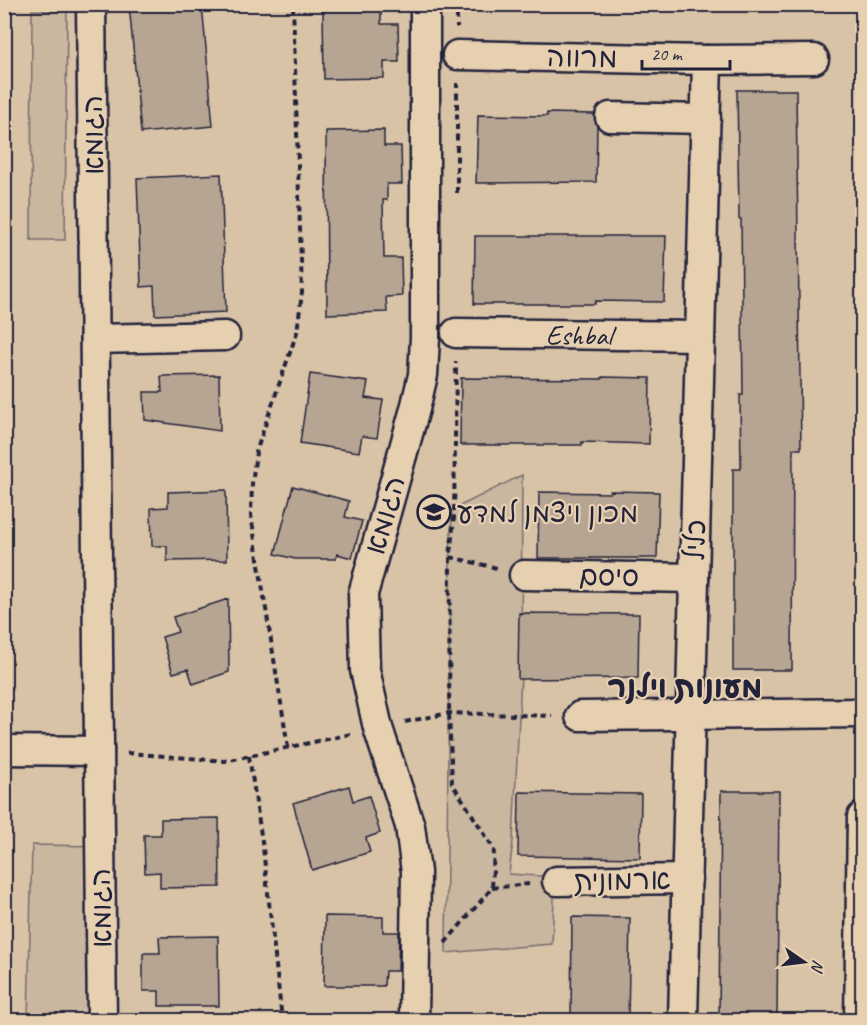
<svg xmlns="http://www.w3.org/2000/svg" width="867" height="1025" font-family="Caveat,'Playpen Sans Hebrew',sans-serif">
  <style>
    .built { fill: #d9c3a7 }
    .green { fill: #cab79f; stroke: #766c6d; stroke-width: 1.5 }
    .building { fill: #b7a593; stroke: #22223b; stroke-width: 1.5 }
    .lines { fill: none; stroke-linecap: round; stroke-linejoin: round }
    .minor-casing { stroke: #22223b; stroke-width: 33 }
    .path { stroke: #22223b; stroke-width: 4; stroke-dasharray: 6 4.5; stroke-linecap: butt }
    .minor { stroke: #e7d0b0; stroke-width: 28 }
    .labels { text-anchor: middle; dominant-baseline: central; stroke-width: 4.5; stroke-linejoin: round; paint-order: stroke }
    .street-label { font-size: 28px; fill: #22223b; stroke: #e7d0b0 }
    .poi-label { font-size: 28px; fill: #22223b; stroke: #e7d0b0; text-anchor: start }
    .neighbourhood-label { font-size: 30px; font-weight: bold; fill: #22223b; stroke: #e7d0b0 }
  </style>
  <rect width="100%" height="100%" fill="#e7d0b0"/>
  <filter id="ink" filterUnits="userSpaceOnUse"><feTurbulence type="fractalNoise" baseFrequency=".0167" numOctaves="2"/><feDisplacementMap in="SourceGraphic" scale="12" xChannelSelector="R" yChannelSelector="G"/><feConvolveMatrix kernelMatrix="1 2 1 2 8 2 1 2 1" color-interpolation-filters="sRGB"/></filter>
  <g filter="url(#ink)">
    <!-- built -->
    <path class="built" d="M 5,5 L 862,5 L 862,1020 L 5,1020 Z"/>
    <!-- green -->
    <path class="green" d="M 32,10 L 67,11 L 65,240 L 31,240 Z
      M 522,475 L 521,675 L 513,841 L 509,874 L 555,877 L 552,944 L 446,953 L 450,557 L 452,510 Z
      M 32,845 L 102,846 L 97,1020 L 28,1020 Z"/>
    <!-- building -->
    <path class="building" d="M 129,4 L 202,4 L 213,126 L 141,133 Z
      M 381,8 L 381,24 L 398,24 L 399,62 L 384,62 L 384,78 L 324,79 L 323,10 Z
      M 737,90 L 796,90 L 801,449 L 793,449 L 792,670 L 733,670 L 733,469 L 741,469 L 740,395 L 743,395 L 741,219 L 739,219 Z
      M 547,113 L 594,114 L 597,126 L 596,182 L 476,183 L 478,115 L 547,116 Z
      M 384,130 L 384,146 L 401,146 L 402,184 L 387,184 L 387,200 L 383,200 L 384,258 L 401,258 L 402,296 L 386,297 L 387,312 L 327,314 L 326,131 Z
      M 221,174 L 226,312 L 155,315 L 154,286 L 141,287 L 137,178 Z
      M 475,236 L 666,236 L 664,302 L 595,301 L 595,304 L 474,304 Z
      M 310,374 L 368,382 L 365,398 L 383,400 L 377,438 L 362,436 L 359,452 L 300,443 Z
      M 219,375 L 220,431 L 145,420 L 144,392 L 162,392 L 161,376 Z
      M 602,377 L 650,378 L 649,444 L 582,442 L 582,445 L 460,445 L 461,378 L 602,379 Z
      M 293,486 L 349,501 L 345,517 L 362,521 L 352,558 L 337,554 L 336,559 L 295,559 L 275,554 Z
      M 226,490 L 227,560 L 167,561 L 167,546 L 152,546 L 151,508 L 168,507 L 168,492 Z
      M 610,491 L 659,492 L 657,558 L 538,558 L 539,492 L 610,493 Z
      M 228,599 L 229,672 L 193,684 L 188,669 L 173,673 L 162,637 L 178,632 L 173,617 Z
      M 519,613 L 639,614 L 638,678 L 518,679 Z
      M 349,786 L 353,801 L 369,796 L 380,833 L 366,838 L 370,852 L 312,870 L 293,803 Z
      M 721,791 L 779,791 L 777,1020 L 719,1020 Z
      M 519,792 L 641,794 L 640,858 L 518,856 Z
      M 219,818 L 220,887 L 160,888 L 160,872 L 145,873 L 144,835 L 161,835 L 161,819 Z
      M 325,916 L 383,917 L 383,932 L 399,932 L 398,971 L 385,971 L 384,986 L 324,986 Z
      M 572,917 L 630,918 L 628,1020 L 571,1020 Z
      M 218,936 L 219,1006 L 159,1006 L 159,991 L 143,991 L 143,953 L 160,953 L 159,937 Z"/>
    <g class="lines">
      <defs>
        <g id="minor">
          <path d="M 91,4 L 102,1020"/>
          <path d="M 457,55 L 707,60 L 814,59"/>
          <path d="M 610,117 L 706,119"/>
          <path id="s1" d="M 456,333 L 700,336"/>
          <path d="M 95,339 L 225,336"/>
          <path d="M 524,575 L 694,578"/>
          <path d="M 580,716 L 862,713"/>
          <path d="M 4,750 L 99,751"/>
          <path d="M 557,881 L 687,879"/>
          <path d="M 414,1020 L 416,872 L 410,826 L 378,728 L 365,670 L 363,594 L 415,409 L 423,375 L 425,338 L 425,4"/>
          <path d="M 683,1020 L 707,60"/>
          <path d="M 859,1020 L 862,817"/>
        </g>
      </defs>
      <!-- minor casing -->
      <use href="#minor" class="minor-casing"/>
      <!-- path -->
      <path class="path" d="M 457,4 L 457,28
        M 457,193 L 457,83
        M 450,557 L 497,568
        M 405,722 L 449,713 L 552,716
        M 288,747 L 251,515 L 252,484 L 256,452 L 297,332 L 302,293 L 293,4
        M 127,753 L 225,761 L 351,734
        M 249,756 L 263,848 L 282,1020
        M 492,888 L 529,884
        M 445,943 L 492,888 L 494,849 L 452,783 L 449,713 L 450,557 L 454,518 L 456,362"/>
      <!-- minor -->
      <use href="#minor" class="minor"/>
    </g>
  </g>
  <!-- icons -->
  <defs>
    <symbol id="university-ring" viewBox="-11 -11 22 22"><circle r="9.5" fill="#e7d0b0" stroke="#22223b" stroke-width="1.5"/><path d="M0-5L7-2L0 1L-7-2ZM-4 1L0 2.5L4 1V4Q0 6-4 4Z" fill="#22223b"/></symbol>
  </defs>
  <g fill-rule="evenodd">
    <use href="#university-ring" x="415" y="493" width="38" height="38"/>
  </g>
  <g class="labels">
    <!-- street labels -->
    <g class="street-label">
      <text transform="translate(582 57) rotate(1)">מרווה</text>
      <text transform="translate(93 135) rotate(-91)">הגומא</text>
      <text stroke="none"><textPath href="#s1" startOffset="123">Eshbal</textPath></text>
      <text transform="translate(385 515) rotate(-74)">הגומא</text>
      <text transform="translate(695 540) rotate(-88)">כליל</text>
      <text transform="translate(609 576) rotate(1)">סיסם</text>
      <text transform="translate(622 880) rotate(-1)">ארמונית</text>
      <text transform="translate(101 908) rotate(-91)">הגומא</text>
    </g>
    <!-- poi labels -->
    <g class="poi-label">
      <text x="457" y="512">מכון ויצמן למדע</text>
    </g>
    <!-- neighbourhood labels -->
    <g class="neighbourhood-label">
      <text x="685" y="687">מעונות וילנר</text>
    </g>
  </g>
  <!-- margin -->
  <rect width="867" height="1025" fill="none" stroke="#e7d0b0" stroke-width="24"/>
  <rect x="12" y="12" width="843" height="1001" fill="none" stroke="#22223b" stroke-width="2" filter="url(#ink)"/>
  <!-- north arrow -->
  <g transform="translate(804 962) rotate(104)" stroke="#e7d0b0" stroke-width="4.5" paint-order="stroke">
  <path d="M0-4.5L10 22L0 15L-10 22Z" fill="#22223b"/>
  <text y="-9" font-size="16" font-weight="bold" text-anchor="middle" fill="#22223b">N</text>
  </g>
  <!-- scale -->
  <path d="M642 60v9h88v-9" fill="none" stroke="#22223b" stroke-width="3"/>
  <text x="651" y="60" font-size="18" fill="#22223b" stroke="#e7d0b0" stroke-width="4.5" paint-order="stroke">20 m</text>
</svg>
